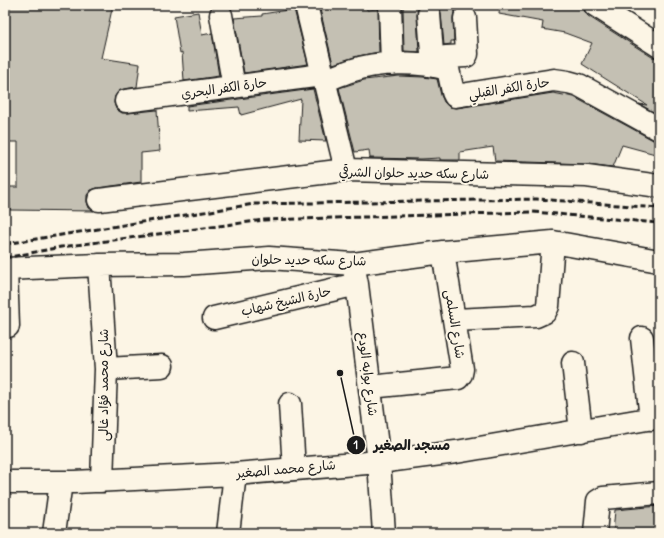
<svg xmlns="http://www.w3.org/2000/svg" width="664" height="538" font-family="Delius,'Playpen Sans Arabic',sans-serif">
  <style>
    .building { fill: #c4c0b3; stroke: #1c1c1c }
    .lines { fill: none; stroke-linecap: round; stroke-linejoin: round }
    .minor-casing { stroke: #1c1c1c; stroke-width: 25 }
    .minor { stroke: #fcf5e5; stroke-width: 22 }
    .rail { stroke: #1c1c1c; stroke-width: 3; stroke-dasharray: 6 3; stroke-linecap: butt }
    .labels { text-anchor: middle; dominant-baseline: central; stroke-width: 4; stroke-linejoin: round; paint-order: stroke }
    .street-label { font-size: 13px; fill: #1c1c1c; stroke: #fcf5e5 }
    .leader { fill: none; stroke: #1c1c1c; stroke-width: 1.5 }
    .callout-dot { fill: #1c1c1c; stroke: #fcf5e5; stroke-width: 1.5 }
    .mark-label { font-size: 12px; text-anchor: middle; font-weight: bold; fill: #fff }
    .callout-label { font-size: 14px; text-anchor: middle; font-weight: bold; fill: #1c1c1c; stroke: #fcf5e5; stroke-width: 4; stroke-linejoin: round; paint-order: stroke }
  </style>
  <rect width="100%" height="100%" fill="#fcf5e5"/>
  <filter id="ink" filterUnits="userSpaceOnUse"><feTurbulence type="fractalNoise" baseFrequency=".025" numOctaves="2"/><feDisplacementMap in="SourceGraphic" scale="8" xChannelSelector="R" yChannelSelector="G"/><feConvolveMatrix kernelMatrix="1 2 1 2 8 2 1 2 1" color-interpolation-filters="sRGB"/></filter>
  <g filter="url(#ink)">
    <!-- building -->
    <path class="building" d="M 5,5 L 113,5 L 101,58 L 140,64 L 137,87 L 124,89 L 119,91 L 115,96 L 114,103 L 116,109 L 122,113 L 128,113 L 157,110 L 160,151 L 141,153 L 141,182 L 97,188 L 91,190 L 87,195 L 87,202 L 89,208 L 94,211 L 10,210 L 9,187 L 18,187 L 18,142 L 5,142 Z
      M 319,5 L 366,5 L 367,10 L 378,9 L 379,52 L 358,56 L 333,64 Z
      M 437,5 L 454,5 L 454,12 L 453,19 L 454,41 L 451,41 L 451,44 L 444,45 L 441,13 Z
      M 500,5 L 582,5 L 584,11 L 588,16 L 652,57 L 659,58 L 659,115 L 639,104 L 647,105 L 582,64 L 592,43 L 565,33 L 542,29 L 543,22 L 499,14 Z
      M 420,6 L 417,15 L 419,52 L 404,51 L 403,7 Z
      M 294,9 L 308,64 L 244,73 L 234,18 L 262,16 L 262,14 Z
      M 198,12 L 202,35 L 212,33 L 219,76 L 184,81 L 182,52 L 180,53 L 174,16 Z
      M 399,76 L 423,77 L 437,79 L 441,95 L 444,102 L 449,107 L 457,108 L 553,93 L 574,97 L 653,140 L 659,141 L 659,155 L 622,145 L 613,167 L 587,164 L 495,161 L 493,147 L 460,152 L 460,160 L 440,160 L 440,158 L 421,159 L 370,158 L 369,150 L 355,152 L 339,88 L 364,80 Z
      M 313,89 L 326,141 L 299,140 L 301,99 L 241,115 L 239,107 L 187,111 L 187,106 Z
      M 659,506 L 659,533 L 613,533 L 615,510 Z"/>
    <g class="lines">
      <defs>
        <path id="minor" d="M 306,5 L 346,170
          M 390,5 L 392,64
          M 595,5 L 659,46
          M 429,14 L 433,66
          M 221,15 L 234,87
          M 444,68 L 444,58 L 446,57 L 466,56 L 467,54 L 465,18
          M 324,81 C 332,78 341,74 350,71 C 378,61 419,61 448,69 L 453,92 L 455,96 L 554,80 L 568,82 L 579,85 L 659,129
          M 126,101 L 322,75
          M 99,200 L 346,170 L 587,176 L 659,186
          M 353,264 L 357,284 L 379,462 L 384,533
          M 99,265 L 106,369 L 102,481
          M 5,269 L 99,265 L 184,264 L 269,258 L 353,264 L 443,252 L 553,242 L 659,261
          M 6,269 L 8,326
          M 214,318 L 357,284
          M 455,320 L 536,316 L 545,312 L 548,306 L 553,242
          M 642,338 L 651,419
          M 573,363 L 581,431
          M 106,369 L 162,366
          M 370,387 L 458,378 L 461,374 L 462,369 L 443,252
          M 290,404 L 294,469
          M 5,482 L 74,482 L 235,474 L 379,462 L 456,452 L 659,417
          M 54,533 L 61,482
          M 228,533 L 235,474
          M 595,533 L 598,501 L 603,498 L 659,493"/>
      </defs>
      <!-- minor casing -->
      <use href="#minor" class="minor-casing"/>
      <!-- minor -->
      <use href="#minor" class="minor"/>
      <!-- rail -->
      <path class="rail" d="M 5,244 L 254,204 L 537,199 L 659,208
        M 5,258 L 61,247 L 264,220 L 533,212 L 659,223"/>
    </g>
  </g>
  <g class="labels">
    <!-- street labels -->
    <g class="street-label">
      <text transform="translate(224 88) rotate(-8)">حارة الكفر البحري</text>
      <text transform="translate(509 88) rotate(-9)">حارة الكفر القبلي</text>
      <text transform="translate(414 173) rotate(1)">شارع سكه حديد حلوان الشرقي</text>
      <text transform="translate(309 260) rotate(1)">شارع سكه حديد حلوان</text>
      <text transform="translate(286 301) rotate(-13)">حارة الشيخ شهاب</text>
      <text transform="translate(455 324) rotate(81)">شارع السلمى</text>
      <text transform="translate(368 374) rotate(83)">شارع بوابه الودع</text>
      <text transform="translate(103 385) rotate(-90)">شارع محمد فؤاد غالى</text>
      <text transform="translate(286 469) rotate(-5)">شارع محمد الصغير</text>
    </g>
  </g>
  <!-- callouts -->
  <path class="leader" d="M340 373L356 445"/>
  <g class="callout-dot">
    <circle cx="340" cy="373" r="4"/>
    <circle cx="356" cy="445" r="10"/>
  </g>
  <g class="mark-label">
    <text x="356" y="449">1</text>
  </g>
  <g class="callout-label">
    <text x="412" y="450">مسجد الصغير</text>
  </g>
  <!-- margin -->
  <rect width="664" height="538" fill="none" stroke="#fcf5e5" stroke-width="20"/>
  <rect x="10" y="10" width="644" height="518" fill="none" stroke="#1c1c1c" stroke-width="1.5" filter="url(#ink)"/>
</svg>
